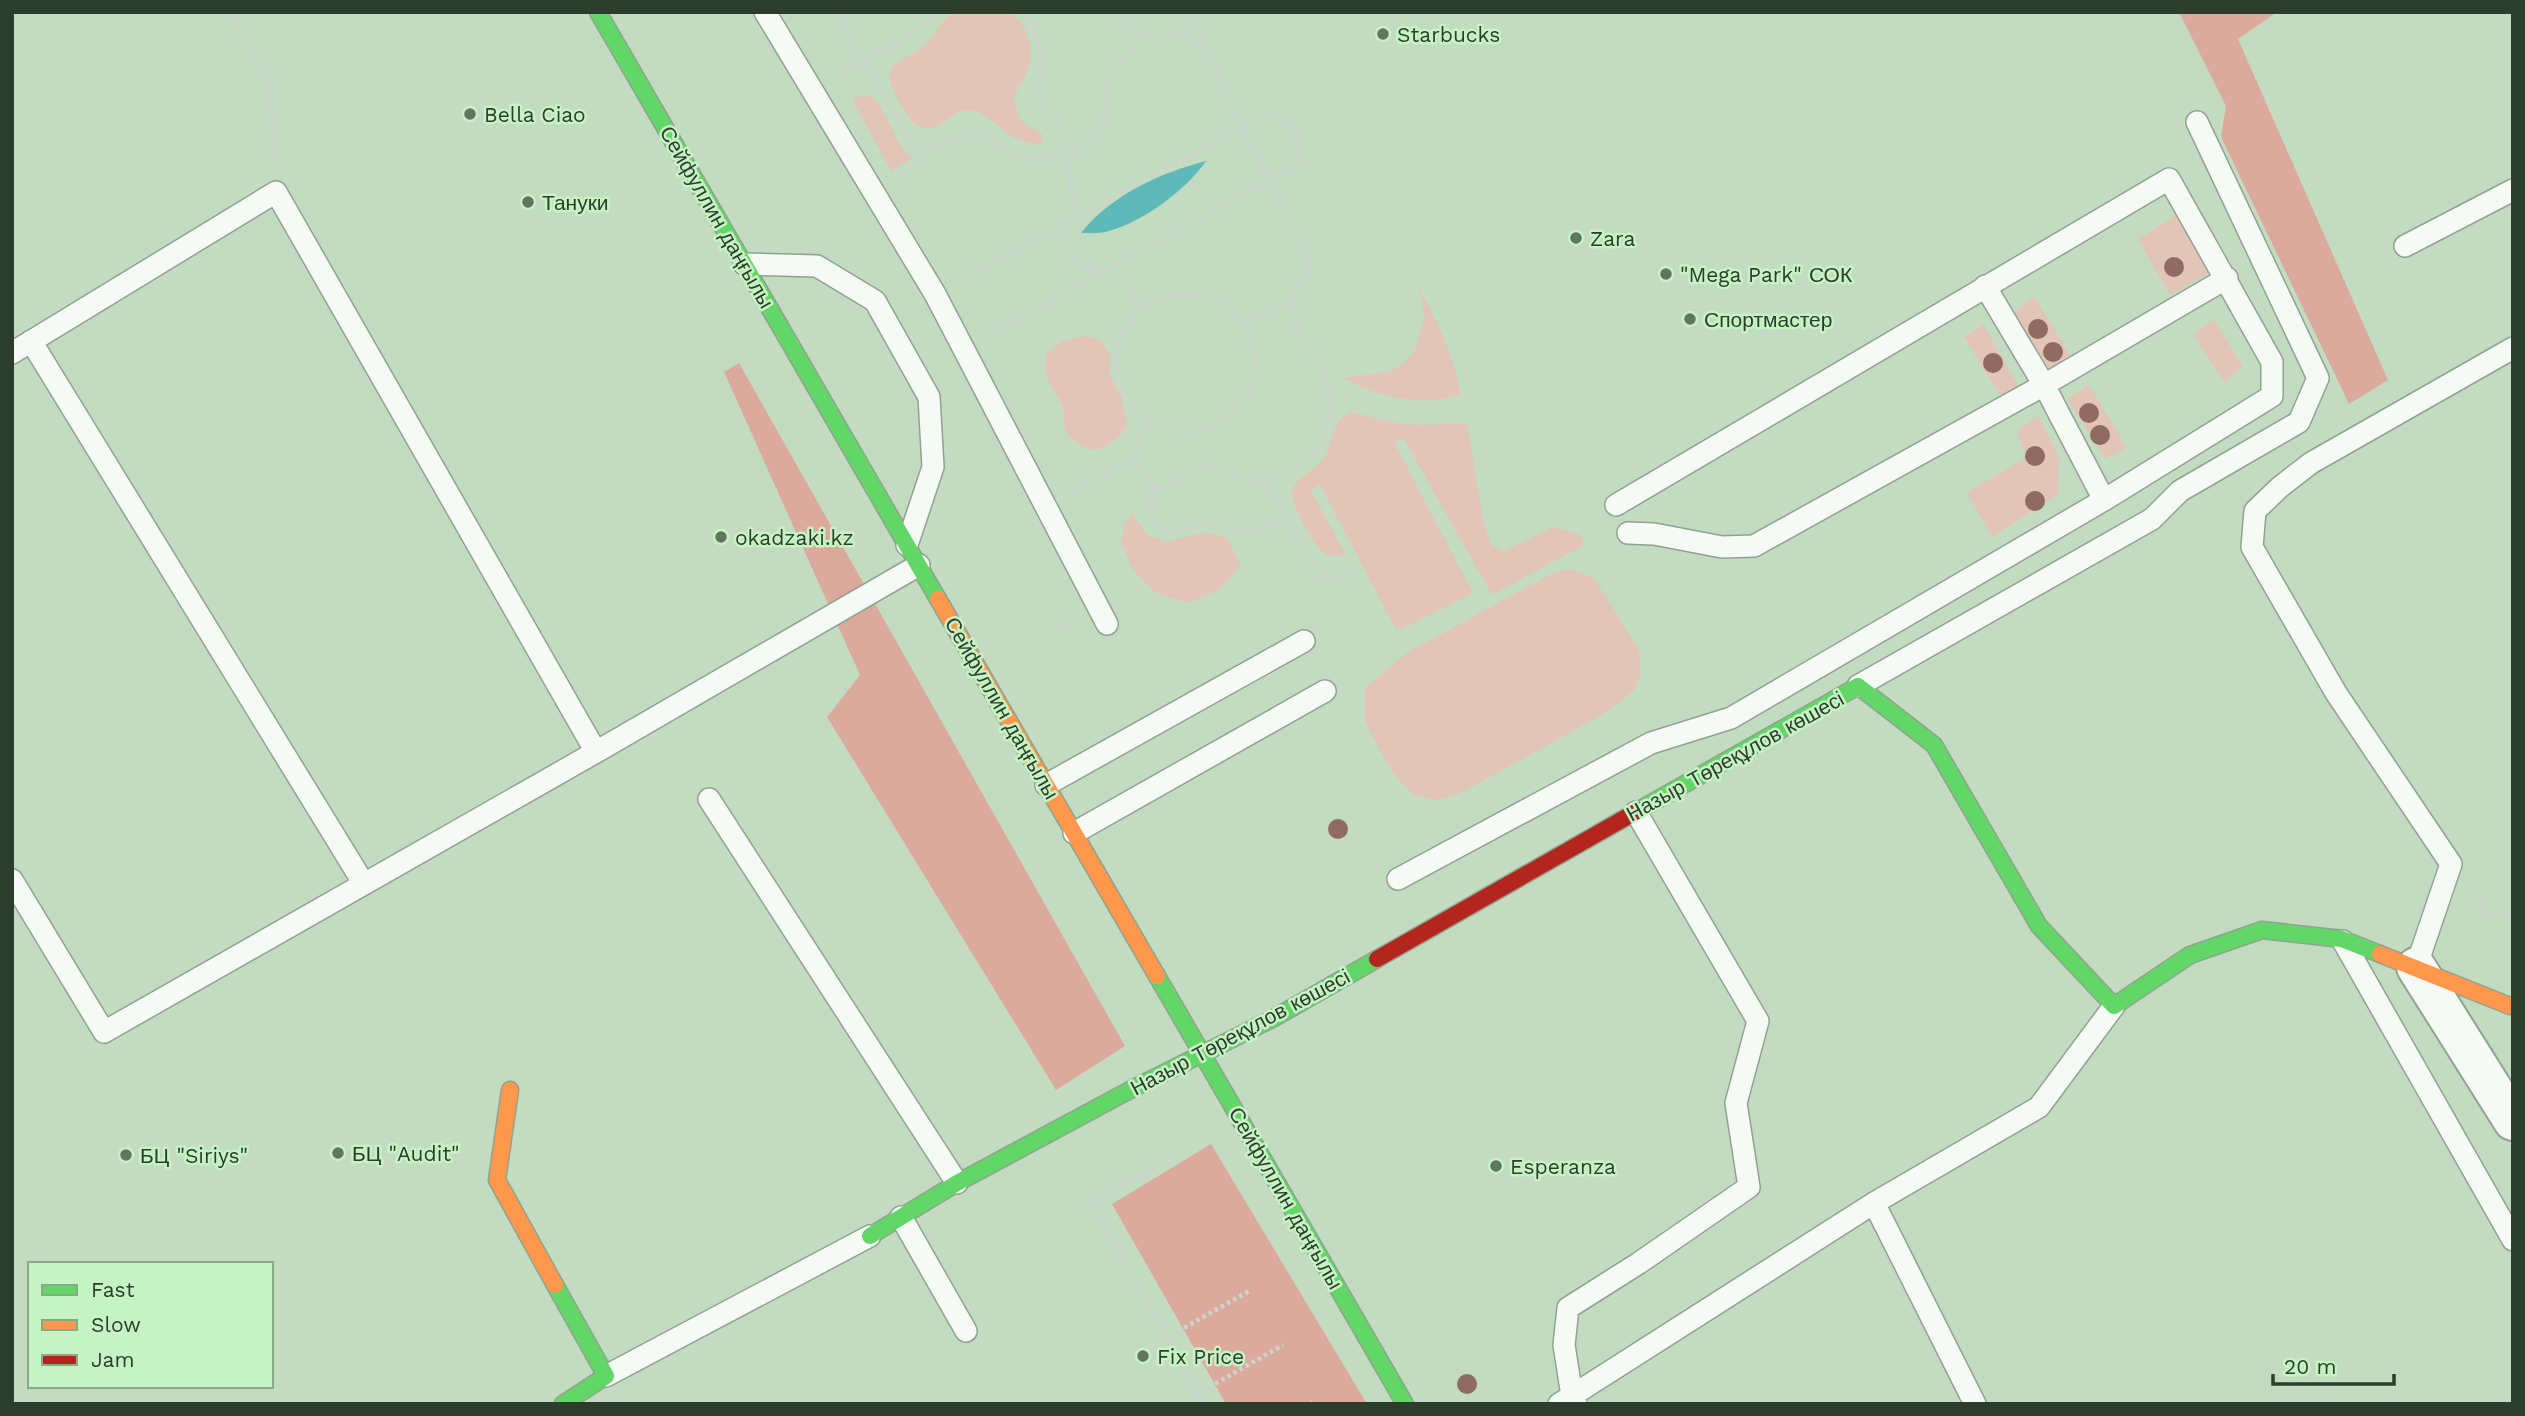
<svg xmlns="http://www.w3.org/2000/svg" width="2525" height="1416" font-family="'Work Sans',sans-serif">
  <style>
    .green { fill: #e2c5b7 }
    .forest { fill: #dcaa9d }
    .water { fill: #60b9b9 }
    .lines { fill: none; stroke-linecap: round; stroke-linejoin: round }
    .lane-casing { stroke: #90a38f; stroke-width: 24 }
    .street-casing { stroke: #90a38f; stroke-width: 42 }
    .fast-casing { stroke: #90a38f; stroke-width: 19 }
    .slow-casing { stroke: #90a38f; stroke-width: 19 }
    .jam-casing { stroke: #90a38f; stroke-width: 19 }
    .path { stroke: #ced5ce; stroke-width: 4.5; stroke-dasharray: 3.5 3.5; stroke-linecap: butt }
    .lane { stroke: #f6faf6; stroke-width: 21 }
    .street { stroke: #f6faf6; stroke-width: 38 }
    .fast { stroke: #63d668; stroke-width: 16 }
    .slow { stroke: #ff974d; stroke-width: 16 }
    .jam { stroke: #b3261e; stroke-width: 16 }
    .tree { fill: #906b64 }
    .poi-dot { fill: #617560; stroke: #c6f3c3; stroke-width: 2.5 }
    .labels { text-anchor: middle; dominant-baseline: central; stroke-width: 5; stroke-linejoin: round; paint-order: stroke }
    .poi-label { font-size: 21px; fill: #2c3e2b; stroke: #c6f3c3; text-anchor: start }
    .street-label { font-size: 21px; fill: #2c3e2b; stroke: #c6f3c3 }
  </style>
  <rect width="100%" height="100%" fill="#c3dbc1"/>
  <!-- green -->
  <path class="green" d="M 952,12 L 1007,12 C 1028,21 1035,48 1028,69 C 1025,79 1017,89 1013,99 L 1021,121 L 1043,135 L 1043,140 L 1040,143 C 1005,146 996,113 969,110 C 952,109 943,130 926,128 C 914,127 909,118 903,108 C 895,95 881,73 898,62 C 905,57 914,54 921,48 C 934,38 940,23 952,12 Z
    M 862,95 L 870,96 L 877,101 L 904,151 L 912,158 L 891,171 L 852,99 Z
    M 2178,214 L 2214,270 L 2170,295 L 2138,239 Z
    M 1419,288 C 1437,322 1455,356 1460,395 C 1419,407 1379,397 1343,378 L 1387,372 L 1402,365 L 1415,351 L 1425,317 Z
    M 2034,296 L 2077,366 L 2054,379 L 2013,313 Z
    M 2214,320 L 2243,367 L 2224,382 L 2193,334 Z
    M 1983,324 L 2018,385 L 2001,397 L 1964,337 Z
    M 1085,336 L 1102,341 L 1110,356 L 1109,374 L 1121,396 L 1127,425 C 1115,444 1095,460 1075,441 C 1071,437 1066,434 1065,429 C 1063,422 1065,414 1063,407 C 1060,399 1053,392 1050,384 C 1036,351 1056,340 1085,336 Z
    M 2089,385 L 2127,448 L 2105,459 L 2067,398 Z
    M 1351,412 L 1400,424 L 1423,425 L 1467,423 L 1483,520 L 1490,544 L 1504,551 L 1554,527 L 1576,533 L 1584,538 L 1582,546 L 1492,595 L 1404,439 L 1394,442 L 1473,593 L 1397,631 L 1319,483 L 1311,491 L 1346,555 C 1339,556 1330,557 1324,553 C 1314,547 1290,504 1292,492 C 1295,476 1316,471 1325,457 C 1334,442 1331,419 1351,412 Z
    M 2038,416 L 2060,458 L 2057,495 L 1992,537 L 1967,493 L 2026,457 L 2017,431 Z
    M 1131,513 L 1148,535 L 1166,542 L 1207,532 L 1226,537 L 1241,565 L 1219,590 L 1188,603 L 1155,592 L 1134,571 L 1121,544 L 1124,526 Z
    M 1572,569 L 1594,578 L 1639,650 L 1641,673 L 1634,690 L 1609,711 L 1459,794 L 1434,800 L 1412,794 L 1389,768 L 1365,721 L 1365,688 L 1405,654 L 1555,572 Z"/>
  <!-- forest -->
  <path class="forest" d="M 2179,12 L 2277,12 L 2238,39 L 2388,380 L 2349,404 L 2221,137 L 2226,106 Z
    M 739,363 L 1125,1046 L 1056,1090 L 827,717 L 860,675 L 724,372 Z
    M 1211,1144 L 1367,1404 L 1226,1404 L 1112,1204 Z"/>
  <!-- water -->
  <path class="water" d="M 1206,161 C 1186,190 1143,222 1109,231 C 1101,234 1090,233 1081,233 C 1111,195 1160,173 1206,161 Z"/>
  <g class="lines">
    <defs>
      <path id="lane" d="M 765,12 L 935,294 L 1107,624
        M 2405,246 L 2513,190
        M 744,264 L 817,266 L 875,301 L 929,397 L 933,467 L 907,545
        M 31,341 L 364,884
        M 12,353 L 276,192 L 596,752
        M 1616,505 L 2169,179 L 2272,362 L 2272,396 L 2104,500 L 2044,385 L 1985,286
        M 1628,533 L 1654,534 L 1722,547 L 1754,546 L 2044,385 L 2227,278
        M 1858,686 L 2152,519 L 2180,491 L 2299,422 L 2318,378 L 2197,122
        M 1046,785 L 1304,641
        M 709,799 L 957,1183
        M 1074,833 L 1325,691
        M 1398,879 L 1651,743 L 1731,718 L 2104,500
        M 12,880 L 104,1032 L 596,752 L 919,565
        M 2343,941 L 2513,1240
        M 2416,967 L 2451,864 L 2336,693 L 2252,547 L 2255,511 L 2280,487 L 2311,463 L 2513,348
        M 1874,1203 L 1975,1404
        M 901,1217 L 966,1331
        M 606,1376 L 870,1236
        M 1559,1404 L 1874,1203 L 2039,1107 L 2114,1006
        M 1576,1404 L 1572,1396 L 1564,1345 L 1568,1308 L 1639,1263 L 1749,1187 L 1736,1103 L 1758,1021 L 1636,812"/>
      <path id="street" d="M 2416,967 L 2513,1121"/>
      <path id="fast" d="M 598,12 L 938,599
        M 1639,810 L 1858,686 L 1934,745 L 2039,926 L 2114,1006 L 2190,955 L 2262,930 L 2342,939 L 2380,954
        M 1157,976 L 1405,1404
        M 870,1236 L 957,1183 L 1130,1090 L 1274,1018 L 1377,959
        M 555,1285 L 606,1376 L 563,1404"/>
      <path id="slow" d="M 938,599 L 1157,976
        M 2380,954 L 2510,1006 L 2513,1005
        M 510,1090 L 497,1180 L 555,1285"/>
      <path id="jam" d="M 1377,959 L 1639,810"/>
    </defs>
    <!-- lane casing -->
    <use href="#lane" class="lane-casing"/>
    <!-- street casing -->
    <use href="#street" class="street-casing"/>
    <!-- fast casing -->
    <use href="#fast" class="fast-casing"/>
    <!-- slow casing -->
    <use href="#slow" class="slow-casing"/>
    <!-- jam casing -->
    <use href="#jam" class="jam-casing"/>
    <!-- path -->
    <path class="path" d="M 229,12 L 270,79 L 275,164
      M 825,12 L 837,14 L 863,61 L 840,75
      M 937,12 L 920,28 L 863,61 L 911,143 C 945,159 951,127 980,133 C 987,134 992,141 997,145 C 1005,150 1017,156 1026,158 C 1059,165 1100,150 1106,114 C 1108,99 1107,86 1112,72 C 1117,59 1135,46 1145,36
      M 1024,12 L 1031,22 L 1041,49 L 1041,75 L 1037,92 L 1042,105 L 1054,116 L 1064,134 L 1067,174 L 1081,214
      M 1113,12 C 1135,43 1181,48 1201,12
      M 1183,31 L 1201,42 L 1240,127 L 1309,256 L 1306,268 L 1290,304 L 1295,323 L 1303,340 L 1317,357 L 1332,405 L 1327,430 L 1318,453 L 1285,476 L 1265,482 L 1239,476 L 1225,467 L 1204,466 L 1156,490 L 1148,510 L 1158,526 L 1173,533 L 1199,525 L 1227,525 L 1241,531 L 1262,528 L 1283,516
      M 900,176 L 916,166 L 924,149
      M 1064,224 L 1066,255 L 1101,271
      M 1120,261 L 1139,310
      M 963,279 L 1265,115 L 1292,120 L 1301,161 L 991,333
      M1116 362a69 69 0 1 1 138 0a69 69 0 1 1-138 0Z
      M 1242,322 L 1290,304
      M 1148,421 L 1131,460 L 1156,490
      M 1265,482 L 1321,576 L 1340,578 L 1355,570
      M 1072,489 L 1131,460
      M 1057,631 L 1071,623
      M 2473,896 L 2487,916 L 2513,914
      M 1171,1159 L 1090,1202 L 1203,1404
      M 1166,1338 L 1251,1290
      M 1197,1394 L 1283,1345
      M 1310,1404 L 1315,1401"/>
    <!-- lane -->
    <use href="#lane" class="lane"/>
    <!-- street -->
    <use href="#street" class="street"/>
    <!-- fast -->
    <use href="#fast" class="fast"/>
    <!-- slow -->
    <use href="#slow" class="slow"/>
    <!-- jam -->
    <use href="#jam" class="jam"/>
  </g>
  <!-- trees -->
  <g class="tree">
    <circle cx="2174" cy="267" r="10"/>
    <circle cx="2038" cy="329" r="10"/>
    <circle cx="2053" cy="352" r="10"/>
    <circle cx="1993" cy="363" r="10"/>
    <circle cx="2089" cy="413" r="10"/>
    <circle cx="2100" cy="435" r="10"/>
    <circle cx="2035" cy="456" r="10"/>
    <circle cx="2035" cy="501" r="10"/>
    <circle cx="1338" cy="829" r="10"/>
    <circle cx="1467" cy="1384" r="10"/>
  </g>
  <!-- markers -->
  <g class="poi-dot">
    <circle cx="1383" cy="34" r="7"/>
    <circle cx="470" cy="114" r="7"/>
    <circle cx="528" cy="202" r="7"/>
    <circle cx="1576" cy="238" r="7"/>
    <circle cx="1666" cy="274" r="7"/>
    <circle cx="1690" cy="319" r="7"/>
    <circle cx="721" cy="537" r="7"/>
    <circle cx="338" cy="1153" r="7"/>
    <circle cx="126" cy="1155" r="7"/>
    <circle cx="1496" cy="1166" r="7"/>
    <circle cx="1143" cy="1356" r="7"/>
  </g>
  <g class="labels">
    <!-- poi labels -->
    <g class="poi-label">
      <text x="1397" y="34">Starbucks</text>
      <text x="484" y="114">Bella Ciao</text>
      <text x="542" y="202">Тануки</text>
      <text x="1590" y="238">Zara</text>
      <text x="1680" y="274">"Mega Park" СОК</text>
      <text x="1704" y="319">Спортмастер</text>
      <text x="735" y="537">okadzaki.kz</text>
      <text x="352" y="1153">БЦ "Audit"</text>
      <text x="140" y="1155">БЦ "Siriys"</text>
      <text x="1510" y="1166">Esperanza</text>
      <text x="1157" y="1356">Fix Price</text>
    </g>
    <!-- street labels -->
    <g class="street-label">
      <text transform="translate(717 217) rotate(60)">Сейфуллин даңғылы</text>
      <text transform="translate(1002 708) rotate(60)">Сейфуллин даңғылы</text>
      <text transform="translate(1735 756) rotate(-29)">Назыр Төреқұлов көшесі</text>
      <text transform="translate(1240 1032) rotate(-28)">Назыр Төреқұлов көшесі</text>
      <text transform="translate(1286 1198) rotate(60)">Сейфуллин даңғылы</text>
    </g>
  </g>
  <!-- border -->
  <rect width="2525" height="1416" fill="none" stroke="#2c3e2b" stroke-width="28"/>
  <!-- legend -->
  <rect x="28" y="1262" width="245" height="126" fill="#c6f3c3" stroke="#88ab86" stroke-width="2"/>
  <rect x="42" y="1285" width="35" height="10" fill="#63d668" stroke="#88ab86" stroke-width="2"/>
  <text x="91" y="1297" font-size="21" fill="#2c3e2b">Fast</text>
  <rect x="42" y="1320" width="35" height="10" fill="#ff974d" stroke="#88ab86" stroke-width="2"/>
  <text x="91" y="1332" font-size="21" fill="#2c3e2b">Slow</text>
  <rect x="42" y="1355" width="35" height="10" fill="#b3261e" stroke="#88ab86" stroke-width="2"/>
  <text x="91" y="1367" font-size="21" fill="#2c3e2b">Jam</text>
  <!-- scale -->
  <path d="M2273 1374v10h121v-10" fill="none" stroke="#2c3e2b" stroke-width="3.5"/>
  <text x="2284" y="1374" font-size="21" fill="#2c3e2b" stroke="#c6f3c3" stroke-width="5" paint-order="stroke">20 m</text>
</svg>
